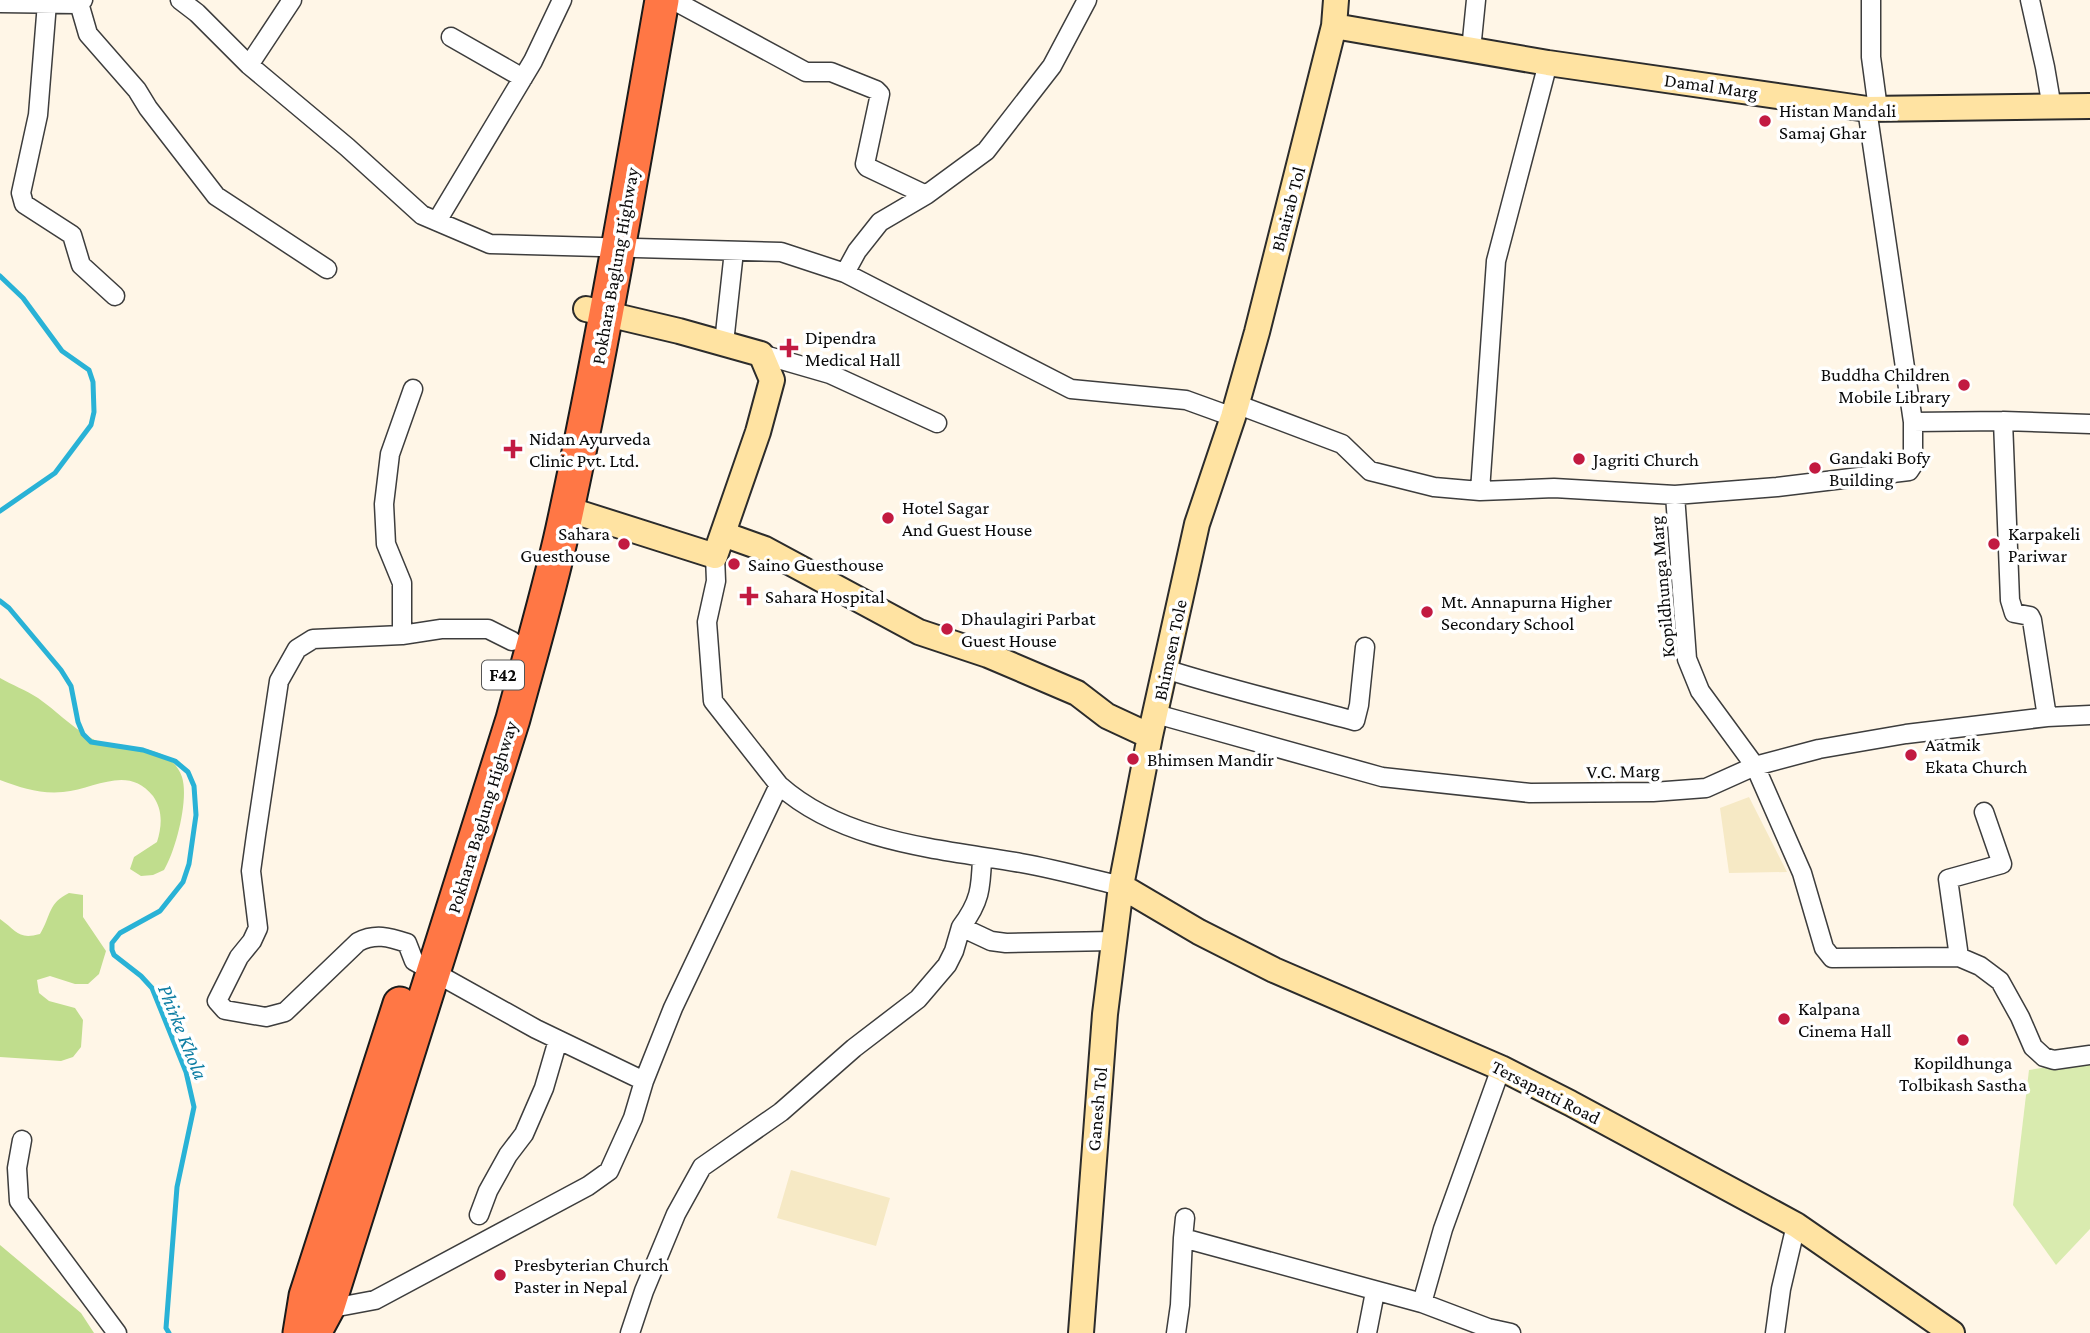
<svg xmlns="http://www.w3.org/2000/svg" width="2090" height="1333" font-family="'Crimson Pro',serif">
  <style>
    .farmland { fill: #f6e9c5 }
    .green { fill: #d9ebaf }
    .forest { fill: #c0dd8d }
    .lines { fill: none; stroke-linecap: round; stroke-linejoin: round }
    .stream { stroke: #29b2d6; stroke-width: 5 }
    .street-casing { stroke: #3d3d3d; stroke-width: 21 }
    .secondary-casing { stroke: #2c2c2c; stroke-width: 28 }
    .highway-casing { stroke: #1b1b1b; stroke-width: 37 }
    .street { stroke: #fff; stroke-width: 18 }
    .secondary { stroke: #ffe3a2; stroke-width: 24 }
    .highway { stroke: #ff7745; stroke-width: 33 }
    .poi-dot { fill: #c21a41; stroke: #fff; stroke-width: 2.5 }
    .labels { text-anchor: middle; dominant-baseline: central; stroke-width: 7; stroke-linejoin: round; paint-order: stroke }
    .shield { fill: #fff; stroke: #545454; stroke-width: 2 }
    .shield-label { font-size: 18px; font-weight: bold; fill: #0a0a0a }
    .street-label { font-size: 19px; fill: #0a0a0a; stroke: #fff }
    .poi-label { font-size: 19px; fill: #0a0a0a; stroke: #fff; text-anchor: start }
    .water-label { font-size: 21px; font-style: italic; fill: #0c7da3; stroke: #fff }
  </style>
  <rect width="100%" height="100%" fill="#fff6e7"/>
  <!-- farmland -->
  <path class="farmland" d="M 1749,797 L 1787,872 L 1729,873 L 1720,808 Z
    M 791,1170 L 890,1198 L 876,1246 L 777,1218 Z"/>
  <!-- green -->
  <path class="green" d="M 2090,1060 L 2090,1229 L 2056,1265 L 2013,1205 L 2029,1070 Z"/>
  <!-- forest -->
  <path class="forest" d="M 0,678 C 12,685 26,690 38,698 C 55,710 71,726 89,737 C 108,749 135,744 156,752 C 168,756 178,765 182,777 C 189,799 176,850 164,870 L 153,875 L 141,876 L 130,869 L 134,857 L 157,842 C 162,826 163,810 153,796 C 128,764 95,789 63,792 C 40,794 21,788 0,780 Z
    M 69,893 L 83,895 L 83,917 L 106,951 L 99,974 L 88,984 L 75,984 L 50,976 L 37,980 L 39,993 L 49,1001 L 75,1008 L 83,1020 L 81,1047 L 73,1057 L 61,1061 L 0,1057 L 0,919 C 17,931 18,940 40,934 C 51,916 48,903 69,893 Z
    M 0,1245 L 81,1313 L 94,1333 L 0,1333 Z"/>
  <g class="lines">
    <!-- stream -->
    <path class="stream" d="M 0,276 L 23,298 L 62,351 L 89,370 L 93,382 L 94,412 L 91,425 L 55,473 L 0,511
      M 0,601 L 9,608 L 61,670 L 71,686 L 78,722 L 83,734 L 91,742 L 143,750 L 175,761 L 188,772 L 194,786 L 196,815 L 189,864 L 183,882 L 160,911 L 120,933 L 112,943 L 112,950 L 114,955 L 141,976 L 152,988 L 186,1072 L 194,1107 L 177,1187 L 166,1328 L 169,1333"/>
    <defs>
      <path id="street" d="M 180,0 L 197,13 L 249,65 L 347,147 L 422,215 L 490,244 L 781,252 L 845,273 L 1071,389 L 1186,400 L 1233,417
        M 673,0 L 806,72 L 831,72 L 876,90 L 880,94 L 865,164 L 867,167 L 926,195
        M 1871,0 L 1871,57 L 1878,109
        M 2030,0 L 2045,67 L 2052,108
        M 0,3 L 77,4 L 83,0
        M 47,3 L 38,115 L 21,193 L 24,204 L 72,235 L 81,265 L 115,296
        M 79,3 L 88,34 L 137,90 L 148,108 L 216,196 L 327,269
        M 451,37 L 523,78
        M 1471,50 L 1476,0
        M 249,65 L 292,0
        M 437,221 L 533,61 L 562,0
        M 845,273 L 857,251 L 880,222 L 926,195 L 986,151 L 1052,66 L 1087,0
        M 724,343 L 734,251
        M 761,354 L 830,374 L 937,423
        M 1236,404 L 1342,444 L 1370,471 L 1434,487 L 1480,491 L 1554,488 L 1675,495 L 1777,487 L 1909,471 L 1913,465 L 1913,422 L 1867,109
        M 2003,421 L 2010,600 L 2014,613 L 2030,616 L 2032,620 L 2047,717
        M 1913,422 L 2003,421 L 2090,424
        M 1480,491 L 1496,261 L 1548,63
        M 1675,495 L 1687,659 L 1700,691 L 1755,766 L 1802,873 L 1824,948 L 1832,958 L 1959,957 L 1980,966 L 2000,981 L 2020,1017 L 2033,1047 L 2044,1057 L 2054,1060 L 2090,1055
        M 715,556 L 716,581 L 707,622 L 713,701 L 779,785 C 844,843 940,849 1021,863 C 1055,869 1088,878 1121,886
        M 402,635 L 402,583 L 386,544 L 384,504 L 390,454 L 413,389
        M 1165,669 C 1228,689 1292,704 1355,721 L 1359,705 L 1365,647
        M 1156,714 L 1382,777 L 1530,793 L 1653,792 L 1706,788 L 1755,766 L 1819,749 L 1906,734 L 2047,717 L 2090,715
        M 961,927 C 980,902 981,888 982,858
        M 1959,957 L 1948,879 L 2002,864 L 1984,812
        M 644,1081 L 673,1008 L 779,785
        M 22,1140 L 17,1168 L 19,1201 L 117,1333
        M 479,1215 L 488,1191 L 508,1155 L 524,1134 L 544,1088 L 558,1040
        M 1185,1218 L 1183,1238 L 1422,1303 L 1488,1328 L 1486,1333
        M 1422,1303 L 1443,1229 L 1501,1068
        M 327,1309 L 375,1300 L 588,1186 L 609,1171 L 633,1118 L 644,1081 L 536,1029 L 414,961 L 407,943 C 389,937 375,933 358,942 L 285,1012 L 266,1017 L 225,1010 L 217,1001 L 239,957 L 252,941 L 258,928 L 251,871 L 256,835 L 279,681 L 297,649 L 313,639 L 402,635 L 441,629 L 488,629 L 512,641
        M 1488,1328 L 1511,1333
        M 630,1333 L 644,1291 L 676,1214 L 702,1167 L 781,1112 L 854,1048 L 918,999 L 947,965 L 954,951 L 961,927 L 991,941 L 1006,943 L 1113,941
        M 1176,1333 L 1180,1305 L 1183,1238
        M 1367,1333 L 1375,1292
        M 1775,1333 L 1781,1289 L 1796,1225"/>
      <path id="secondary" d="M 1334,26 L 1548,63 L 1867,109 L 2090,106
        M 567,509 L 715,556 L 758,432 L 772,380 L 761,354 L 679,331 L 586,309
        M 723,534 L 765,549 L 919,632 L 988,655 L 1077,693 L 1107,716 L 1150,736
        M 1121,886 L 1199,932 L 1274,970 L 1501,1068 L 1570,1103 L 1796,1225 L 1952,1333
        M 1081,1333 L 1105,1014 L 1121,886 L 1150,736 L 1197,524 L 1233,417 L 1257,332 L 1334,26 L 1336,0"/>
      <path id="highway" d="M 300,1333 L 306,1296 L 400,1004
        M 314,1333 L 327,1309 L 513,719 C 530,656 549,592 563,528 C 601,353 631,177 662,0"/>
    </defs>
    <!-- street casing -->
    <use href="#street" class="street-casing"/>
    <!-- secondary casing -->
    <use href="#secondary" class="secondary-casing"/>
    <!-- highway casing -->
    <use href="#highway" class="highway-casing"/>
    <!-- street -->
    <use href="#street" class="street"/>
    <!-- secondary -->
    <use href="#secondary" class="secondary"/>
    <!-- highway -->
    <use href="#highway" class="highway"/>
  </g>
  <!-- markers -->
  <g class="poi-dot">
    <circle cx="1765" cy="121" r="7"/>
    <path d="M785.5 337.5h7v7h7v7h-7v7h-7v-7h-7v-7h7z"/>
    <circle cx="1964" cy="385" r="7"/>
    <path d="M509.5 438.5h7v7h7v7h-7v7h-7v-7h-7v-7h7z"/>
    <circle cx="1579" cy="459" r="7"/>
    <circle cx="1815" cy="468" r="7"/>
    <circle cx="888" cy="518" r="7"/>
    <circle cx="624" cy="544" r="7"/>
    <circle cx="1994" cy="544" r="7"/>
    <circle cx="734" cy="564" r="7"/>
    <path d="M745.5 585.5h7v7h7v7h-7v7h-7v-7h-7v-7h7z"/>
    <circle cx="1427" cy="612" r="7"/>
    <circle cx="947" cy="629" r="7"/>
    <circle cx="1911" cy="755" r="7"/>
    <circle cx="1133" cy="759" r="7"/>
    <circle cx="1784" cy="1019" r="7"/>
    <circle cx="1963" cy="1040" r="7"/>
    <circle cx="500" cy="1275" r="7"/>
  </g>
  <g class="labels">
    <!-- shield labels -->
    <rect class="shield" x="482" y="660.5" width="42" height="29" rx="5"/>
    <g class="shield-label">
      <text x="503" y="675">F42</text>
    </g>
    <!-- street labels -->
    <g class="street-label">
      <text transform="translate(1711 86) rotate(8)">Damal Marg</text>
      <text transform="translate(1288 209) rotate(-75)">Bhairab Tol</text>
      <text transform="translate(615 266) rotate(-80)">Pokhara Baglung Highway</text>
      <text transform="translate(1662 587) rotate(-95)">Kopildhunga Marg</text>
      <text transform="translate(1170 650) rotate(-78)">Bhimsen Tole</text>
      <text transform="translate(1623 771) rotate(-1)">V.C. Marg</text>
      <text transform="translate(482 817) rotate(-73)">Pokhara Baglung Highway</text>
      <text transform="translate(1546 1092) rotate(27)">Tersapatti Road</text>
      <text transform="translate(1097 1109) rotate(-85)">Ganesh Tol</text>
    </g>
    <!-- poi labels -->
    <g class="poi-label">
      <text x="1779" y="110">Histan Mandali<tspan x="1779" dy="22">Samaj Ghar</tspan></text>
      <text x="805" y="337">Dipendra<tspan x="805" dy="22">Medical Hall</tspan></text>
      <text x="1950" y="374" text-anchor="end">Buddha Children<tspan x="1950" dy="22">Mobile Library</tspan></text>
      <text x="529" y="438">Nidan Ayurveda<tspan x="529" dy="22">Clinic Pvt. Ltd.</tspan></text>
      <text x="1829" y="457">Gandaki Bofy<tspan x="1829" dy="22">Building</tspan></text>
      <text x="1593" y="459">Jagriti Church</text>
      <text x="902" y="507">Hotel Sagar<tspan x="902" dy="22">And Guest House</tspan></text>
      <text x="610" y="533" text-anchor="end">Sahara<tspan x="610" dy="22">Guesthouse</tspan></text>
      <text x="2008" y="533">Karpakeli<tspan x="2008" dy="22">Pariwar</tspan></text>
      <text x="748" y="564">Saino Guesthouse</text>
      <text x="765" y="596">Sahara Hospital</text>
      <text x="1441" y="601">Mt. Annapurna Higher<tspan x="1441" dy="22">Secondary School</tspan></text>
      <text x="961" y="618">Dhaulagiri Parbat<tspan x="961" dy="22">Guest House</tspan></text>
      <text x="1925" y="744">Aatmik<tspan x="1925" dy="22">Ekata Church</tspan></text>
      <text x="1147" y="759">Bhimsen Mandir</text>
      <text x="1798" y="1008">Kalpana<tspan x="1798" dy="22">Cinema Hall</tspan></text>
      <text x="1963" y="1062" text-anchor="middle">Kopildhunga<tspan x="1963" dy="22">Tolbikash Sastha</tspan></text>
      <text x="514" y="1264">Presbyterian Church<tspan x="514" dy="22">Paster in Nepal</tspan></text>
    </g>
    <!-- water labels -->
    <g class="water-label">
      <text transform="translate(183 1032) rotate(68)">Phirke Khola</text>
    </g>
  </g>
</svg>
